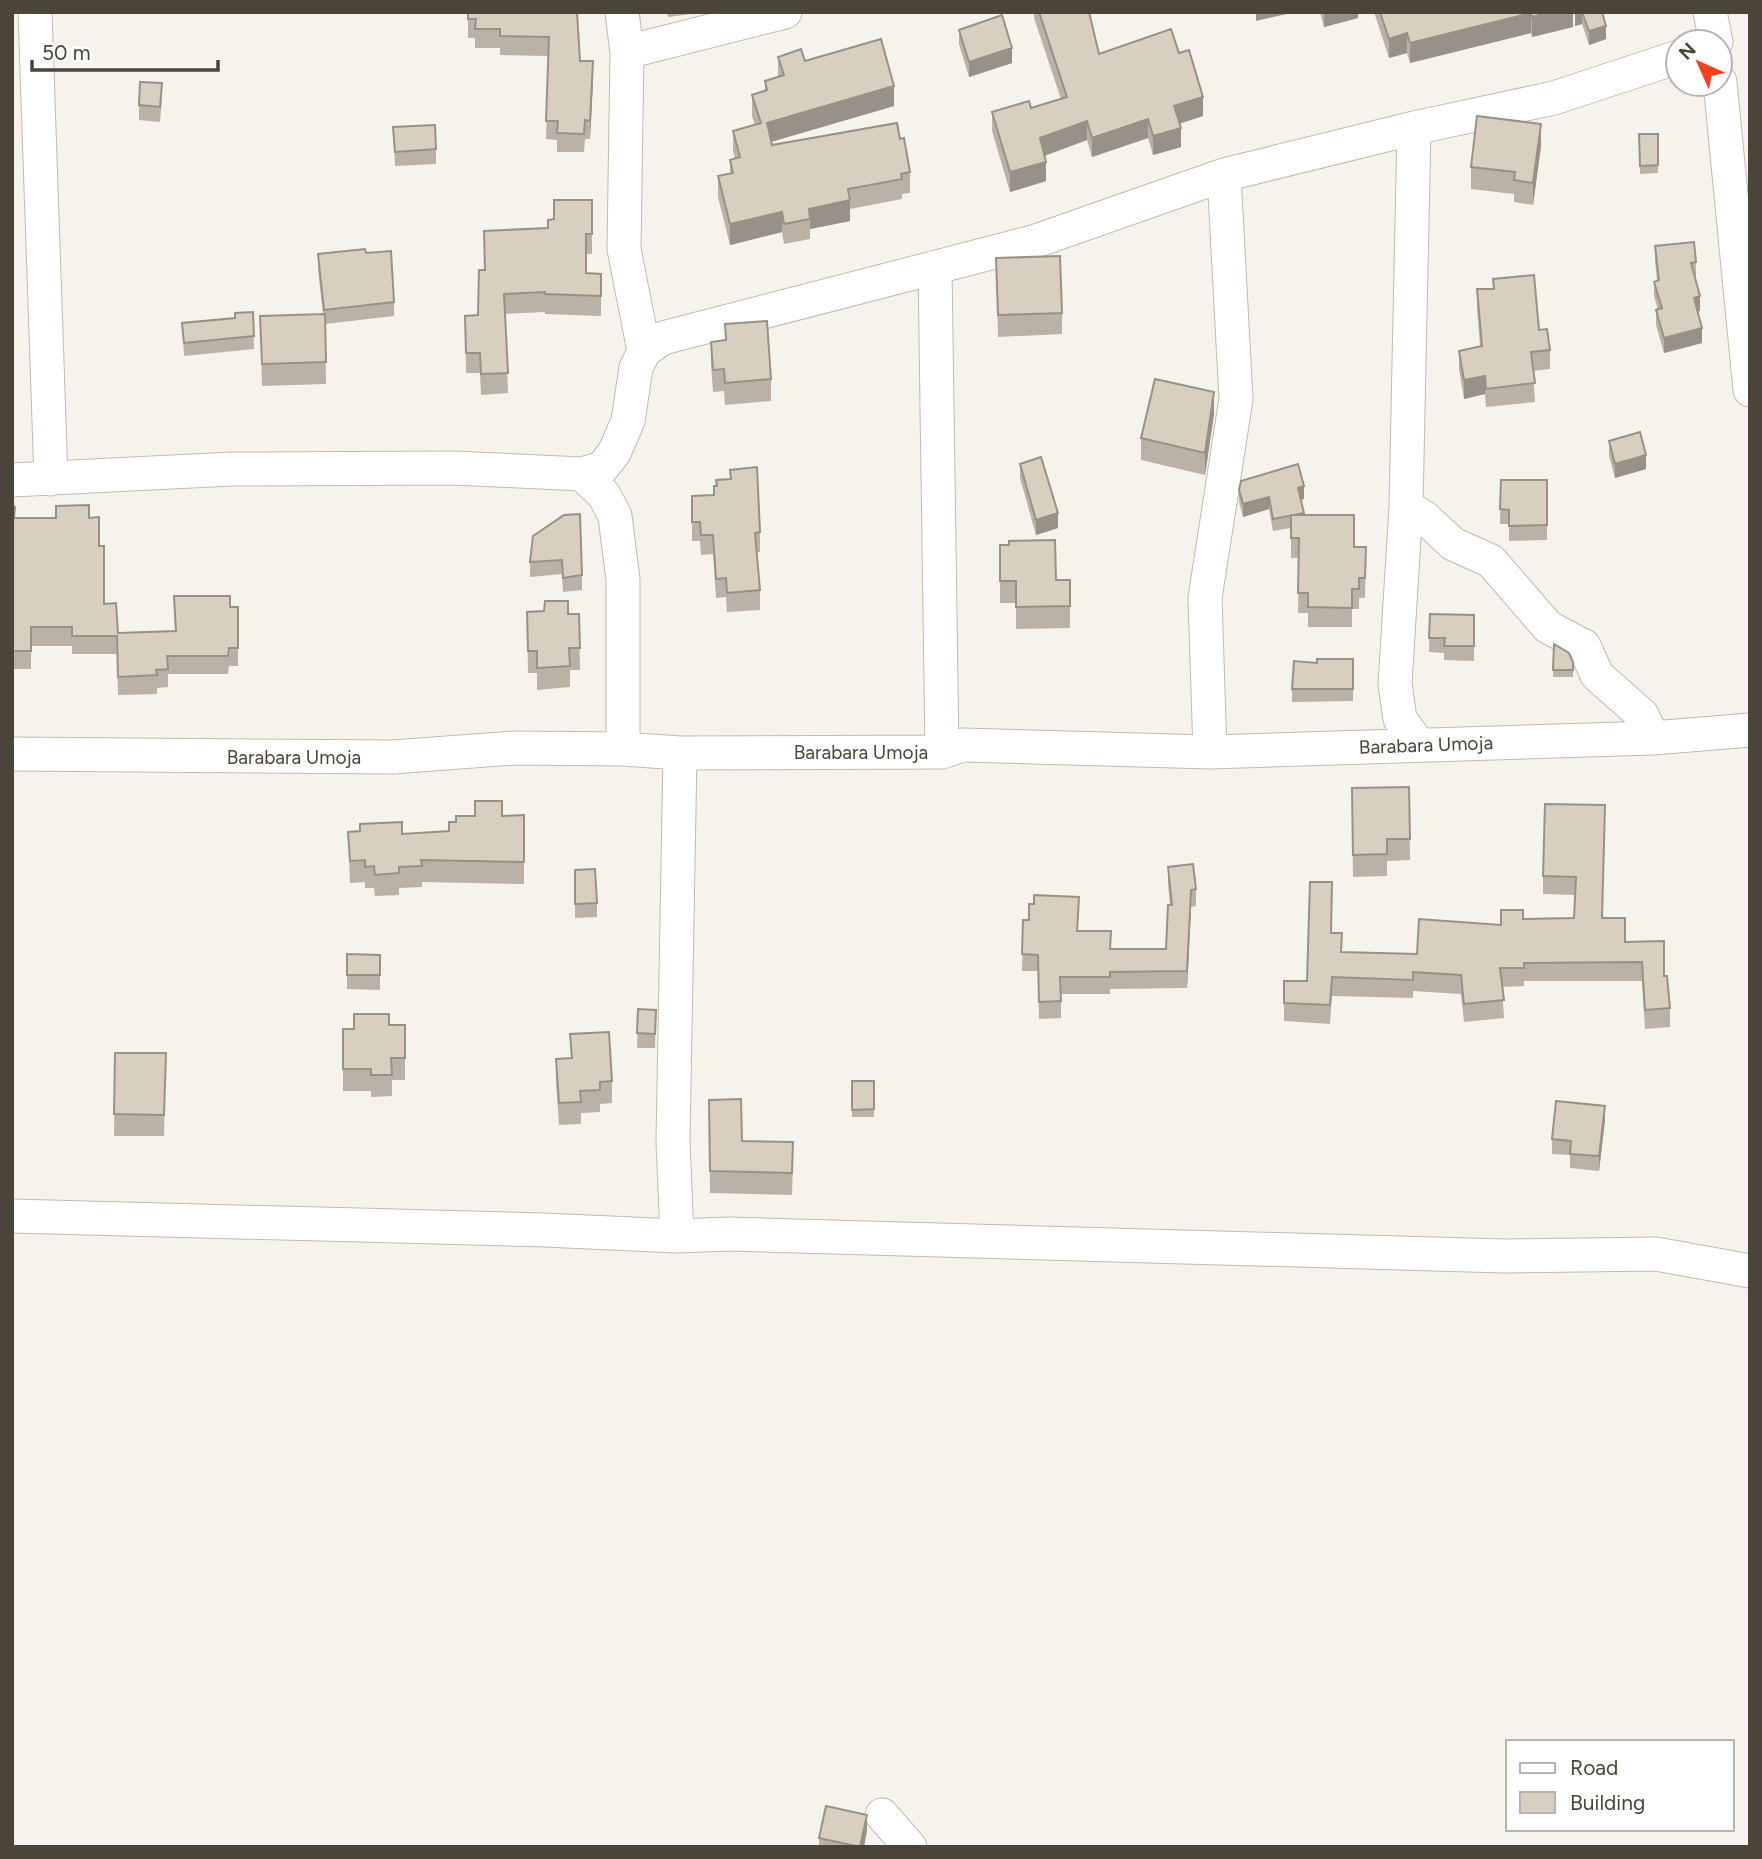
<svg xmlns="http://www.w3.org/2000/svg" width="1762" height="1859" font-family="Figtree,sans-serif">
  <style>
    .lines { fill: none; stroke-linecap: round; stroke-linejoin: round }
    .minor-casing { stroke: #c2bbae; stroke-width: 35 }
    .minor { stroke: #fff; stroke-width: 33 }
    .wall { fill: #bab2a6 }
    .shaded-wall { fill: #979187 }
    .building { fill: #d8cfc1; stroke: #979187; stroke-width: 2 }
    .labels { text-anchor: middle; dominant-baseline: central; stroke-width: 5; stroke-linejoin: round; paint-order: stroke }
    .street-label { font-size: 19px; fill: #4b4439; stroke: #fff }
  </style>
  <rect width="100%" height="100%" fill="#f6f3ec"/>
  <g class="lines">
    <defs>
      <path id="minor" d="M 35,12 L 51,479
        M 622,12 L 627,52 L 624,249 L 644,351
        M 1710,12 L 1716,42
        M 627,52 L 785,12
        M 1720,82 L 1750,390
        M 1414,128 L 1406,506 L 1395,684 L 1400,719 L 1419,745
        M 935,267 L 942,752
        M 582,474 L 604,495 L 615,516 L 623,580 L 623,749
        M 12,480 L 232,469 L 454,468 L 582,474 L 602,468 L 614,453 L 628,421 L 636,368 L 644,351 L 663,338 L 1033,242 L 1224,175 L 1414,128 L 1554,98 L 1678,57
        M 1406,506 L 1425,518 L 1453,544 L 1491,561 L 1548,627 L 1584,646 L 1597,675 L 1642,715 L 1653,738
        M 1210,752 L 1205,598 L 1236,399 L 1224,175
        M 12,754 L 393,757 L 514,748 L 623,749 L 680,753 L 942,752 L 963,745 L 1210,752 L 1653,738 L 1750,730
        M 12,1216 L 544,1230 L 677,1236 L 729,1234 L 1504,1256 L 1656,1254 L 1750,1271
        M 677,1236 L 673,1142 L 680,753
        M 882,1815 L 910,1847"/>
    </defs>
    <!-- minor casing -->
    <use href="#minor" class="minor-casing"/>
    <!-- minor -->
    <use href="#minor" class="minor"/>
  </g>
  <!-- wall -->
  <path class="wall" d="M 468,12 L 577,12 L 580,61 L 593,80 L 590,139 L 585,139 L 584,152 L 557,152 L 557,140 L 546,139 L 549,56 L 500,55 L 500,48 L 475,48 L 475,38 L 468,38 Z
    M 667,12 L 706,12 L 668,17 Z
    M 1034,12 L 1089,12 L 1099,54 L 1179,53 L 1203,116 L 1179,124 L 1181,147 L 1153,155 L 1148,138 L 1092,157 L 1087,140 L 1045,156 L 1046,181 L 1010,192 L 992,131 L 992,112 L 1031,108 L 1061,99 L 1034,18 Z
    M 1320,12 L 1358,12 L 1358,18 L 1324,27 Z
    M 1374,12 L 1573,12 L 1573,27 L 1532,37 L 1531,33 L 1410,63 L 1407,53 L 1389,58 Z
    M 1575,12 L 1602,12 L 1606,39 L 1589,45 L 1582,24 L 1575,26 Z
    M 959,30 L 1012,63 L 969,77 L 959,44 Z
    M 778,57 L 805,61 L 894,106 L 771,142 L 772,145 L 900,139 L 910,172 L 910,193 L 902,194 L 902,199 L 850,209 L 850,221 L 810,229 L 810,239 L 784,244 L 782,232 L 730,245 L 718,197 L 718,176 L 730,173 L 730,160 L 735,158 L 733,152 L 733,131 L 755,125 L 752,116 L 752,95 L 765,91 L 765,81 L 778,77 Z
    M 162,98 L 160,122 L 139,120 L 139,105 Z
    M 393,127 L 436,149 L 436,164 L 395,166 Z
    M 1639,134 L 1658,134 L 1658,173 L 1640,174 Z
    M 1541,146 L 1533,205 L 1514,202 L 1514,194 L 1471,189 L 1471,167 Z
    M 592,200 L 592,254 L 586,254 L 586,273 L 601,274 L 601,316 L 545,314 L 545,312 L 505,314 L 508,393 L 481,395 L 480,373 L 466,373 L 465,316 L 478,315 L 484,270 L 484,231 L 548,228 L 554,219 Z
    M 1655,246 L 1696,262 L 1696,277 L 1695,277 L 1700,311 L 1697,311 L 1702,343 L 1664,353 L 1656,325 L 1656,310 L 1658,310 L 1654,296 L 1654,282 L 1657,281 L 1655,261 Z
    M 366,253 L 394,302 L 394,316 L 325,324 L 326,384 L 262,386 L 260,316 L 323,314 L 318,269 L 318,254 Z
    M 996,258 L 1062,313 L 1062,334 L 998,337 Z
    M 1493,279 L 1539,330 L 1550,350 L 1550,369 L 1533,371 L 1535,402 L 1486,407 L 1485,394 L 1464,399 L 1459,369 L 1459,351 L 1480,346 L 1477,308 L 1477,289 L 1493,289 Z
    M 253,312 L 254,349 L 184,356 L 182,323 L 235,318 Z
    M 725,324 L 771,379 L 771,401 L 725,405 L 724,391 L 713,392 L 711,364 L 711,342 L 725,341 Z
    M 1214,414 L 1205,475 L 1141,460 L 1141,438 Z
    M 1609,441 L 1646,469 L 1615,478 L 1609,456 Z
    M 1020,464 L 1058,528 L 1036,535 L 1020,478 Z
    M 730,470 L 760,532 L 760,552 L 757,552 L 760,590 L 760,610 L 727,612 L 726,597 L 716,598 L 713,554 L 701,555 L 700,541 L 692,541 L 692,496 L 714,495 L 714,486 L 716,486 L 716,480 L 730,479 Z
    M 1501,480 L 1547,480 L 1547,540 L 1509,541 L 1509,524 L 1500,524 Z
    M 1239,490 L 1304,499 L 1301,500 L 1304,515 L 1354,547 L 1366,547 L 1365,598 L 1359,598 L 1359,609 L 1352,609 L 1352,627 L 1308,627 L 1308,613 L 1298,613 L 1299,558 L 1291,558 L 1291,528 L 1273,531 L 1269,509 L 1243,517 L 1239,502 Z
    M 12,506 L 15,518 L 56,518 L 56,506 L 89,518 L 99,546 L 104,604 L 118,633 L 175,631 L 174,596 L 230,607 L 238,607 L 238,666 L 229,666 L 228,674 L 168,674 L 168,687 L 157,688 L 157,694 L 118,695 L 117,654 L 72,654 L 72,646 L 31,646 L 31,669 L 12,669 Z
    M 533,536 L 582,575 L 582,590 L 563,592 L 562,574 L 530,577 L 530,562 Z
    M 1000,545 L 1056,580 L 1070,580 L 1070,628 L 1016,629 L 1016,603 L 1000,603 Z
    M 527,612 L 579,614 L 580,670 L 570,670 L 570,687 L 537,690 L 537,673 L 528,673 Z
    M 1430,614 L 1474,615 L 1474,661 L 1444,660 L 1444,653 L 1429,652 Z
    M 1554,644 L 1573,662 L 1573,677 L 1553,677 Z
    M 1353,659 L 1353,701 L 1292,702 L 1292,689 Z
    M 1409,787 L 1410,860 L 1387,861 L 1387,876 L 1353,877 L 1352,810 Z
    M 524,815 L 524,884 L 422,882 L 422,887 L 399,888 L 399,895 L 375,896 L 374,888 L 365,888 L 365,882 L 350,883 L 348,832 L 402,834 L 449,831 L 456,822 L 502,816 Z
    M 1605,824 L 1602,918 L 1625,942 L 1664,976 L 1670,1008 L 1670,1027 L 1645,1029 L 1642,981 L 1524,981 L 1524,986 L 1502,987 L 1504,1018 L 1464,1022 L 1461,994 L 1413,991 L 1413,998 L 1332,996 L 1330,1024 L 1284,1021 L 1284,1003 L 1307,981 L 1332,901 L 1331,933 L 1342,952 L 1417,954 L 1501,925 L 1523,919 L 1574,918 L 1575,895 L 1543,894 L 1543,876 Z
    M 1168,867 L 1196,889 L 1196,906 L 1191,907 L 1187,988 L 1110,989 L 1110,994 L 1061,994 L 1061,1018 L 1039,1019 L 1038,971 L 1022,971 L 1023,920 L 1078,931 L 1111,949 L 1166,949 L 1170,905 L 1168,884 Z
    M 575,870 L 597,903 L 597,917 L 575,918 Z
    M 380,955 L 380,990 L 347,989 L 347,975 Z
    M 638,1009 L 656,1010 L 655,1048 L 637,1048 Z
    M 389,1025 L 405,1025 L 405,1080 L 392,1080 L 392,1096 L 371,1097 L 371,1091 L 343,1091 L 343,1029 L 354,1029 Z
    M 570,1034 L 612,1081 L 612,1103 L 600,1104 L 600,1112 L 581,1113 L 581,1124 L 559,1125 L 556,1081 L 556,1059 L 571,1058 Z
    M 115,1053 L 166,1053 L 164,1136 L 114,1136 Z
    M 852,1081 L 874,1081 L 874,1117 L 852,1117 Z
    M 709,1100 L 742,1141 L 793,1164 L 792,1195 L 710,1193 Z
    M 1605,1120 L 1599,1171 L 1570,1168 L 1570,1155 L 1552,1154 L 1552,1139 Z
    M 867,1830 L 864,1847 L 819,1847 L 819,1838 Z"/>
  <!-- shaded-wall -->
  <path class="shaded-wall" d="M 1256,12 L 1291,12 L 1291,13 L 1256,21 Z
    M 1358,12 L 1358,18 L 1324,27 L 1324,13 Z
    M 1550,12 L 1573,12 L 1573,27 L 1532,37 L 1532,17 Z
    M 1582,12 L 1582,24 L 1575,26 L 1575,13 Z
    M 1531,13 L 1531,33 L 1410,63 L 1410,43 Z
    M 1606,26 L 1606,39 L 1589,45 L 1589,31 Z
    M 1407,33 L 1407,53 L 1389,58 L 1389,39 Z
    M 1012,48 L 1012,63 L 969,77 L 969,62 Z
    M 593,61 L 593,80 L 590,139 L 590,121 Z
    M 894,86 L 894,106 L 767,143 L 767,123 Z
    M 1203,97 L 1203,116 L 1174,125 L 1174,106 Z
    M 1148,119 L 1148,138 L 1092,157 L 1092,138 Z
    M 1087,121 L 1087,140 L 1040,157 L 1040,138 Z
    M 1541,124 L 1541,146 L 1533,205 L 1533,183 Z
    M 1181,128 L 1181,147 L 1153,155 L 1153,136 Z
    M 1046,162 L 1046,181 L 1010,192 L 1010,172 Z
    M 850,200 L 850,221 L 810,229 L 810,219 L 809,209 Z
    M 782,212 L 782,232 L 730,245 L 730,224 Z
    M 1700,296 L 1700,311 L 1694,312 L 1694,298 Z
    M 1702,328 L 1702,343 L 1664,353 L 1664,338 Z
    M 1485,376 L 1485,394 L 1464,399 L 1464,380 Z
    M 1214,392 L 1214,414 L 1205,475 L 1205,453 Z
    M 1646,455 L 1646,469 L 1615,478 L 1615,464 Z
    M 1304,486 L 1304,499 L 1298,500 L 1298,488 Z
    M 1269,497 L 1269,509 L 1243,517 L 1243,504 Z
    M 1058,513 L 1058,528 L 1036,535 L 1036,520 Z
    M 1191,890 L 1191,907 L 1187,988 L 1187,971 Z
    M 1605,1106 L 1605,1120 L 1599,1171 L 1599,1156 Z
    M 867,1815 L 867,1830 L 864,1847 L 860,1847 Z"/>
  <!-- building -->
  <path class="building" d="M 468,12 L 577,12 L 580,61 L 593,61 L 590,121 L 585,120 L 584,134 L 557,133 L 558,121 L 546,121 L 549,37 L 500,36 L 500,29 L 475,29 L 476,19 L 468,19 Z
    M 1039,12 L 1089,12 L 1099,54 L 1171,29 L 1179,53 L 1189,50 L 1203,97 L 1174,106 L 1181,128 L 1153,136 L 1148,119 L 1092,138 L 1087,121 L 1040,138 L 1046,162 L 1010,172 L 992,112 L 1029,101 L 1031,108 L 1067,97 Z
    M 1380,12 L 1550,12 L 1532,17 L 1531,13 L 1410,43 L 1407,33 L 1389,39 Z
    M 1582,12 L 1602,12 L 1606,26 L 1589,31 Z
    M 1002,15 L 1012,48 L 969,62 L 959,30 Z
    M 881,39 L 894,86 L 767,123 L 772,145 L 897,123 L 900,139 L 904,138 L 910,172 L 901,174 L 902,179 L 848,189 L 850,200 L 809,209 L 810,219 L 784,224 L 782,212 L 730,224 L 718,176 L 733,173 L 730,160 L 740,157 L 733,131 L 761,123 L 752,95 L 767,90 L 765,81 L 784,75 L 778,57 L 801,49 L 805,61 Z
    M 140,82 L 162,83 L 160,107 L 139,105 Z
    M 1477,116 L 1541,124 L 1533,183 L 1514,180 L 1515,172 L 1471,167 Z
    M 435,125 L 436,149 L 395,152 L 393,127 Z
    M 1639,134 L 1658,134 L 1658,165 L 1640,166 Z
    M 554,200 L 592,200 L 592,234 L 586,234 L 586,273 L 601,274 L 601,296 L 545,294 L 545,292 L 504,294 L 508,373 L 481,374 L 480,353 L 466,353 L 465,316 L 478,315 L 479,270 L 485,270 L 484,231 L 548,228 L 548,220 L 554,219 Z
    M 1694,242 L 1696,262 L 1691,263 L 1700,296 L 1694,298 L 1702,328 L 1664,338 L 1656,310 L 1662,308 L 1654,282 L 1659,280 L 1655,246 Z
    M 365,249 L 366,253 L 391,251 L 394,302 L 324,310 L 318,254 Z
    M 1060,256 L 1062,313 L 998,315 L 996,258 Z
    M 1534,275 L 1539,330 L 1547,329 L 1550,350 L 1531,352 L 1535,383 L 1486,389 L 1485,376 L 1464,380 L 1459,351 L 1482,346 L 1477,289 L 1494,289 L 1493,279 Z
    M 253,312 L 254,336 L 184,343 L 182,323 L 235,318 L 235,313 Z
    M 325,314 L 326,362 L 262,364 L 260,316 Z
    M 767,321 L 771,379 L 725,383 L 724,369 L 713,370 L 711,342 L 726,340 L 725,324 Z
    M 1155,379 L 1214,392 L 1205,453 L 1141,438 Z
    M 1640,432 L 1646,455 L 1615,464 L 1609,441 Z
    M 1041,457 L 1058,513 L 1036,520 L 1020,464 Z
    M 1298,464 L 1304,486 L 1298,488 L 1304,513 L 1273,519 L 1269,497 L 1243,504 L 1239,490 L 1241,481 Z
    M 757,467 L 760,532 L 755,533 L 760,590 L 727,593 L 726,578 L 716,579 L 713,535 L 701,535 L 700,522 L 692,522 L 692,496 L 714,495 L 714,486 L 717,486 L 716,480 L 731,479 L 730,470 Z
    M 1501,480 L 1547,480 L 1547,525 L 1509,526 L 1509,510 L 1500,509 Z
    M 89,505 L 89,518 L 99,517 L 99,546 L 104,546 L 104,604 L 116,603 L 118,633 L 176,631 L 174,596 L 230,596 L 230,607 L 238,607 L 238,648 L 229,648 L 228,656 L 167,656 L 168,669 L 156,670 L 157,675 L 118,677 L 117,636 L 72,636 L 72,627 L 31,627 L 31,651 L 12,651 L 12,506 L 15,507 L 14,518 L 56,518 L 56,506 Z
    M 580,514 L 582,575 L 563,578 L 562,560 L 530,562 L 533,536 L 564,515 Z
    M 1291,515 L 1354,515 L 1354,547 L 1366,547 L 1365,578 L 1359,578 L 1359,589 L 1352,589 L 1352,608 L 1308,607 L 1308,593 L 1298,593 L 1299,538 L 1291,538 Z
    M 1055,540 L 1056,580 L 1070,580 L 1070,606 L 1016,607 L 1016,581 L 1000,581 L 1000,545 L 1009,545 L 1009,541 Z
    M 545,601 L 568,601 L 568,614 L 579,614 L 580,648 L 569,648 L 570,666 L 537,668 L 537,651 L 528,651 L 527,612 L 544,611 Z
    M 1430,614 L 1474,615 L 1474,646 L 1444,646 L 1445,638 L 1429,638 Z
    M 1554,644 L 1569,653 L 1573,662 L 1573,670 L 1553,670 Z
    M 1317,659 L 1353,659 L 1353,689 L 1292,689 L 1294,661 L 1317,663 Z
    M 1409,787 L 1410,839 L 1387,839 L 1387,854 L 1353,855 L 1352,788 Z
    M 475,801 L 502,801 L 502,816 L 524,815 L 524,862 L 421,860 L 422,866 L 399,867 L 399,873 L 375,875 L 374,866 L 365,867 L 365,860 L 350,861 L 348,832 L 360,831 L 360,824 L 402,822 L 402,834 L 449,831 L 449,822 L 456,822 L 456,816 L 475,816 Z
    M 1545,804 L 1605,805 L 1602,918 L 1625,918 L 1625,942 L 1664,941 L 1664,976 L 1667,976 L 1670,1008 L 1645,1010 L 1642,962 L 1524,963 L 1524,968 L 1500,968 L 1504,1000 L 1464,1004 L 1461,975 L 1413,972 L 1413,980 L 1332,977 L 1330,1005 L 1284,1003 L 1284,981 L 1307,981 L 1310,882 L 1332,882 L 1331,933 L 1342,933 L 1341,952 L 1417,954 L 1419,919 L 1501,925 L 1501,910 L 1523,910 L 1523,919 L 1574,918 L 1576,877 L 1543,876 Z
    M 1193,864 L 1196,889 L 1191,890 L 1187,971 L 1110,972 L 1110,977 L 1060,977 L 1061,1001 L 1039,1002 L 1038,955 L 1022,954 L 1023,920 L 1029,920 L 1029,904 L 1034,904 L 1034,895 L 1079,897 L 1077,931 L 1111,931 L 1110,949 L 1166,949 L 1168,905 L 1172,905 L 1168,867 Z
    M 595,869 L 597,903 L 575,904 L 575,870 Z
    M 347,954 L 380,955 L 380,975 L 347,975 Z
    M 638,1009 L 656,1010 L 655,1034 L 637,1033 Z
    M 354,1014 L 389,1014 L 389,1025 L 405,1025 L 405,1058 L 391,1058 L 392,1075 L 371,1075 L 371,1069 L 343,1069 L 343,1029 L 354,1029 Z
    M 609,1032 L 612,1081 L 600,1082 L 600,1090 L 580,1091 L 581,1102 L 559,1103 L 556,1059 L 572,1058 L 570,1034 Z
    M 115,1053 L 166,1053 L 164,1115 L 114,1114 Z
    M 852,1081 L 874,1081 L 874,1109 L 852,1110 Z
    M 741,1099 L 742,1141 L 793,1142 L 792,1173 L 710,1171 L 709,1100 Z
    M 1556,1101 L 1605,1106 L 1599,1156 L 1570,1154 L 1571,1141 L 1552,1139 Z
    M 826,1806 L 867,1815 L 860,1847 L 819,1838 Z"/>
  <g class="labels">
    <!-- street labels -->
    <g class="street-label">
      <text transform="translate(1426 745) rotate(-2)">Barabara Umoja</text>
      <text x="861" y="752">Barabara Umoja</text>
      <text x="294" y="757">Barabara Umoja</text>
    </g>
  </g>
  <!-- border -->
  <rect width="1762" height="1859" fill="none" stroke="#4b4439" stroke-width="28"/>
  <!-- legend -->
  <rect x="1506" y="1740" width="228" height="91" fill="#ffffff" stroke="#b7b4b0" stroke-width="2"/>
  <rect x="1520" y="1763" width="35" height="10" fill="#ffffff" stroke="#b7b4b0" stroke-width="2"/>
  <text x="1570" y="1775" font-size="21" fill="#4b4439">Road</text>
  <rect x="1520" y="1792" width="35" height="21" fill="#d8cfc1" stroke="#b7b4b0" stroke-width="2"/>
  <text x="1570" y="1810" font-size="21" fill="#4b4439">Building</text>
  <!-- north arrow -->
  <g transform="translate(1699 63) rotate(315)"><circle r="33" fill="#ffffff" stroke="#b7b4b0" stroke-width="2"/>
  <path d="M0-5L12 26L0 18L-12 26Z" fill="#fc3f1d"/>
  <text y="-10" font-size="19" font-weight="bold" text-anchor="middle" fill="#4b4439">N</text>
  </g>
  <!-- scale -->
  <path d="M32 60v10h186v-10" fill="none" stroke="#4b4439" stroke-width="3.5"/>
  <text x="42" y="60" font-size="21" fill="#4b4439" stroke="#ffffff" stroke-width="5" paint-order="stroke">50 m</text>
</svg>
